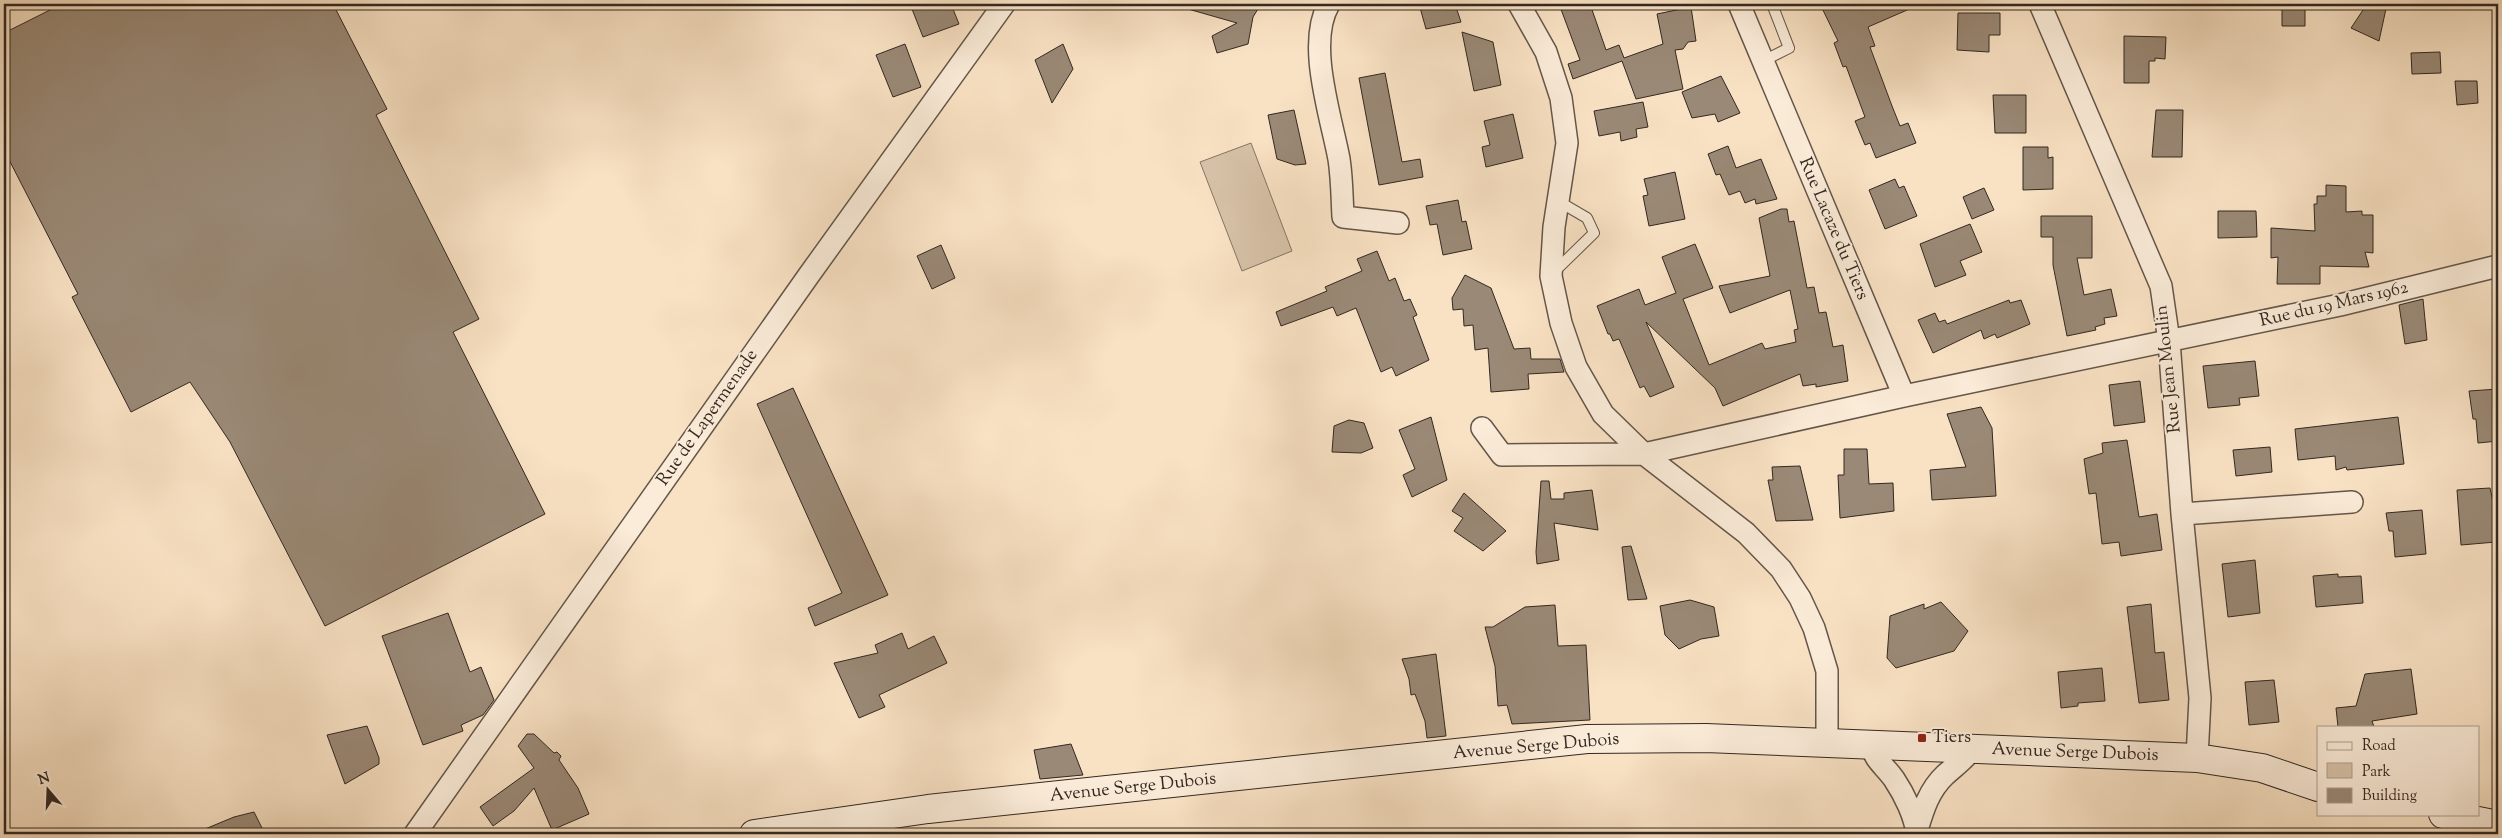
<svg xmlns="http://www.w3.org/2000/svg" width="2502" height="838" font-family="'Sorts Mill Goudy',serif">
  <style>
    .green { fill: #d7c2a8; stroke: #857565 }
    .building { fill: #9a8976; stroke: #332822 }
    .lines { fill: none; stroke-linecap: round; stroke-linejoin: round }
    .lane-casing { stroke: #64564a; stroke-width: 12 }
    .street-casing { stroke: #64564a; stroke-width: 24 }
    .secondary-casing { stroke: #332822; stroke-width: 30 }
    .lane { stroke: #fbecd9; stroke-width: 10 }
    .street { stroke: #fbecd9; stroke-width: 21 }
    .secondary { stroke: #fbecd9; stroke-width: 28 }
    .poi-dot { fill: #8f2418; stroke: #fbecd9; stroke-width: 2 }
    .labels { text-anchor: middle; dominant-baseline: central; stroke-width: 4; stroke-linejoin: round; paint-order: stroke }
    .street-label { font-size: 18px; fill: #332822; stroke: #fbecd9 }
    .poi-label { font-size: 18px; fill: #332822; stroke: #fbecd9; text-anchor: start }
  </style>
  <rect width="100%" height="100%" fill="#f9e2c4"/>
  <filter id="stains"><feTurbulence type="fractalNoise" baseFrequency=".004" numOctaves="4"/><feColorMatrix values="0 0 0 0 .2 0 0 0 0 .09 0 0 0 0 .02 0 0 0 .5 -.17"/></filter>
  <radialGradient id="worn" r=".72"><stop offset=".6" stop-color="#630" stop-opacity="0"/><stop offset="1" stop-color="#630" stop-opacity=".3"/></radialGradient>
  <!-- green -->
  <path class="green" d="M 1251,143 L 1292,251 L 1242,271 L 1200,162 Z"/>
  <!-- building -->
  <path class="building" d="M 62,4 L 333,4 L 387,109 L 376,115 L 479,319 L 453,332 L 545,514 L 325,626 L 230,442 L 190,382 L 131,412 L 72,297 L 78,294 L 4,150 L 4,33 Z
    M 910,4 L 951,4 L 959,24 L 923,37 Z
    M 1189,4 L 1261,4 L 1253,17 L 1248,44 L 1217,53 L 1212,36 L 1237,23 L 1188,9 Z
    M 1419,4 L 1455,4 L 1461,22 L 1426,29 Z
    M 1559,4 L 1590,4 L 1606,50 L 1619,45 L 1624,58 L 1663,44 L 1657,14 L 1691,7 L 1696,41 L 1688,42 L 1683,49 L 1675,50 L 1683,89 L 1636,99 L 1622,61 L 1573,79 L 1568,64 L 1580,60 Z
    M 1820,4 L 1921,4 L 1868,27 L 1875,46 L 1870,47 L 1892,106 L 1900,126 L 1908,123 L 1916,143 L 1876,158 L 1870,143 L 1865,145 L 1855,121 L 1865,117 L 1846,66 L 1843,67 L 1834,43 L 1838,41 Z
    M 2282,4 L 2305,4 L 2305,26 L 2282,26 Z
    M 2367,4 L 2387,4 L 2379,41 L 2351,28 Z
    M 1958,13 L 2000,13 L 2000,35 L 1989,35 L 1989,52 L 1957,50 Z
    M 1462,32 L 1493,42 L 1501,85 L 1474,91 Z
    M 2124,36 L 2166,37 L 2165,59 L 2155,58 L 2155,61 L 2149,61 L 2149,83 L 2124,83 Z
    M 905,44 L 921,87 L 893,97 L 876,55 Z
    M 1063,44 L 1073,69 L 1052,103 L 1035,60 Z
    M 2440,52 L 2441,73 L 2412,74 L 2411,53 Z
    M 1385,73 L 1402,162 L 1420,159 L 1423,177 L 1379,185 L 1359,78 Z
    M 1721,76 L 1740,113 L 1718,122 L 1715,114 L 1692,118 L 1682,92 Z
    M 2455,81 L 2477,81 L 2478,103 L 2457,105 Z
    M 1993,95 L 2026,95 L 2026,133 L 1995,133 Z
    M 1643,102 L 1648,127 L 1636,129 L 1637,137 L 1621,141 L 1620,132 L 1599,136 L 1594,111 Z
    M 1294,110 L 1306,164 L 1295,165 L 1277,159 L 1268,115 Z
    M 2156,110 L 2183,110 L 2182,157 L 2152,157 Z
    M 1513,114 L 1523,158 L 1486,167 L 1482,147 L 1490,145 L 1484,121 Z
    M 1728,146 L 1736,168 L 1761,159 L 1777,199 L 1756,204 L 1755,199 L 1745,203 L 1740,191 L 1729,195 L 1720,174 L 1716,175 L 1708,154 Z
    M 2023,147 L 2048,147 L 2048,158 L 2053,157 L 2053,189 L 2023,190 Z
    M 1675,172 L 1685,219 L 1649,226 L 1643,196 L 1648,195 L 1644,179 Z
    M 1895,179 L 1899,188 L 1904,186 L 1917,216 L 1885,229 L 1869,190 Z
    M 2326,185 L 2346,186 L 2346,212 L 2362,211 L 2362,215 L 2373,215 L 2373,253 L 2365,252 L 2369,267 L 2320,266 L 2320,284 L 2277,284 L 2278,257 L 2271,258 L 2271,228 L 2315,231 L 2314,204 L 2317,204 L 2317,196 L 2326,196 Z
    M 1984,188 L 1994,210 L 1972,219 L 1963,197 Z
    M 1458,200 L 1462,222 L 1466,221 L 1472,249 L 1443,255 L 1437,224 L 1430,225 L 1426,206 Z
    M 1781,209 L 1787,209 L 1789,222 L 1794,221 L 1807,288 L 1814,287 L 1819,313 L 1826,312 L 1833,347 L 1843,345 L 1848,381 L 1816,387 L 1816,384 L 1803,386 L 1800,374 L 1723,406 L 1715,388 L 1646,322 L 1674,387 L 1650,397 L 1644,386 L 1640,388 L 1619,339 L 1613,341 L 1610,334 L 1608,334 L 1597,306 L 1639,289 L 1645,305 L 1676,293 L 1662,257 L 1695,244 L 1713,288 L 1683,299 L 1709,365 L 1762,343 L 1765,349 L 1796,342 L 1794,330 L 1798,329 L 1790,290 L 1730,313 L 1719,286 L 1770,276 L 1759,218 Z
    M 2218,211 L 2256,211 L 2257,237 L 2218,238 Z
    M 2041,216 L 2092,216 L 2092,258 L 2077,258 L 2084,295 L 2111,289 L 2117,316 L 2104,318 L 2105,324 L 2095,327 L 2096,330 L 2067,336 L 2053,265 L 2053,237 L 2041,237 Z
    M 1970,224 L 1982,252 L 1960,261 L 1966,275 L 1935,287 L 1920,244 Z
    M 941,245 L 955,278 L 932,289 L 917,256 Z
    M 1377,251 L 1389,281 L 1395,278 L 1404,301 L 1410,299 L 1417,315 L 1413,317 L 1429,360 L 1396,376 L 1392,367 L 1381,372 L 1356,308 L 1337,316 L 1333,307 L 1281,326 L 1276,312 L 1327,291 L 1325,287 L 1362,271 L 1357,259 Z
    M 1465,275 L 1491,288 L 1514,349 L 1530,348 L 1531,359 L 1560,359 L 1564,372 L 1528,374 L 1529,389 L 1491,392 L 1488,348 L 1475,350 L 1473,325 L 1464,326 L 1463,309 L 1453,310 L 1452,298 Z
    M 2423,299 L 2427,340 L 2405,344 L 2399,305 Z
    M 2009,300 L 2010,303 L 2021,300 L 2030,324 L 1997,338 L 1995,334 L 1984,339 L 1981,330 L 1933,353 L 1918,320 L 1935,313 L 1939,322 L 1945,320 L 1947,324 Z
    M 2255,361 L 2259,396 L 2239,398 L 2240,405 L 2208,408 L 2203,366 Z
    M 2140,381 L 2145,422 L 2114,426 L 2109,385 Z
    M 793,388 L 888,595 L 815,626 L 808,608 L 842,593 L 757,404 Z
    M 2498,389 L 2498,441 L 2478,443 L 2476,419 L 2473,419 L 2469,391 Z
    M 1981,407 L 1992,428 L 1996,496 L 1932,500 L 1930,470 L 1966,467 L 1947,414 Z
    M 1431,417 L 1447,480 L 1412,497 L 1403,475 L 1415,469 L 1399,430 Z
    M 2398,417 L 2404,464 L 2347,470 L 2346,467 L 2336,470 L 2335,456 L 2298,460 L 2295,429 Z
    M 1349,420 L 1364,423 L 1373,448 L 1361,453 L 1332,452 L 1334,426 Z
    M 2127,440 L 2139,517 L 2157,514 L 2162,550 L 2121,556 L 2119,542 L 2102,544 L 2096,493 L 2089,494 L 2084,459 L 2103,453 L 2102,443 Z
    M 2270,447 L 2272,472 L 2236,476 L 2233,450 Z
    M 1844,449 L 1867,449 L 1869,484 L 1893,483 L 1894,511 L 1840,518 L 1838,475 L 1844,475 Z
    M 1800,466 L 1813,520 L 1776,521 L 1768,480 L 1773,480 L 1772,467 Z
    M 1541,481 L 1549,481 L 1551,499 L 1564,499 L 1564,493 L 1592,490 L 1598,530 L 1554,523 L 1559,560 L 1537,564 L 1536,552 Z
    M 2490,488 L 2493,502 L 2498,501 L 2498,540 L 2496,542 L 2461,545 L 2457,490 Z
    M 1464,493 L 1506,531 L 1483,551 L 1454,531 L 1463,518 L 1452,511 Z
    M 2422,510 L 2426,554 L 2395,557 L 2393,531 L 2389,531 L 2386,513 Z
    M 1631,546 L 1647,599 L 1628,600 L 1622,547 Z
    M 2255,560 L 2260,613 L 2228,617 L 2222,564 Z
    M 2338,574 L 2338,577 L 2361,576 L 2363,603 L 2316,607 L 2313,576 Z
    M 1690,600 L 1714,607 L 1719,636 L 1701,639 L 1679,649 L 1665,635 L 1660,606 Z
    M 1941,602 L 1968,631 L 1954,651 L 1896,668 L 1887,658 L 1890,616 L 1924,604 L 1924,609 Z
    M 2151,604 L 2155,653 L 2164,652 L 2169,700 L 2139,703 L 2127,607 Z
    M 1555,605 L 1558,646 L 1586,645 L 1590,720 L 1512,724 L 1507,705 L 1498,706 L 1495,666 L 1485,627 L 1493,627 L 1525,607 Z
    M 448,613 L 470,672 L 481,667 L 494,700 L 483,715 L 461,725 L 463,731 L 423,745 L 382,636 Z
    M 902,633 L 908,649 L 934,636 L 947,663 L 879,695 L 885,707 L 859,718 L 834,663 L 878,653 L 875,645 Z
    M 1436,654 L 1446,736 L 1427,738 L 1425,721 L 1415,694 L 1411,695 L 1409,679 L 1402,659 Z
    M 2102,668 L 2105,701 L 2078,703 L 2078,706 L 2061,708 L 2058,672 Z
    M 2411,669 L 2417,714 L 2372,721 L 2374,727 L 2338,727 L 2336,708 L 2356,706 L 2365,674 Z
    M 2274,680 L 2279,722 L 2249,725 L 2245,682 Z
    M 367,726 L 379,758 L 379,764 L 345,784 L 327,735 Z
    M 527,734 L 534,734 L 554,753 L 557,752 L 561,756 L 559,760 L 578,788 L 589,814 L 552,830 L 534,788 L 514,811 L 493,826 L 480,807 L 534,768 L 518,746 Z
    M 1071,744 L 1083,775 L 1040,779 L 1034,750 Z
    M 254,812 L 265,834 L 193,834 L 234,817 Z"/>
  <g class="lines">
    <defs>
      <path id="lane" d="M 1763,61 L 1789,48 L 1772,4
        M 1554,272 L 1594,233 L 1587,218 L 1558,201"/>
      <path id="street" d="M 1329,4 C 1306,43 1331,116 1339,159 C 1342,178 1342,198 1343,217 L 1398,223
        M 1519,4 L 1546,52 L 1561,98 L 1567,143 L 1554,227 L 1551,276 L 1561,323 L 1576,367 L 1603,414 L 1644,454 L 1746,533 L 1781,569 L 1800,598 L 1814,628 L 1827,671 L 1827,741
        M 1739,4 L 1904,396
        M 2040,4 L 2161,286 L 2169,341 L 2182,514 L 2200,698 L 2197,758
        M 1482,428 L 1502,455 L 1644,454 L 1904,396 L 2340,305 L 2498,266
        M 2182,514 L 2352,502
        M 1870,743 C 1875,761 1884,765 1894,779 C 1904,794 1915,816 1917,834
        M 1917,830 C 1923,810 1929,790 1945,775 C 1955,766 1965,759 1973,748
        M 415,834 L 809,275 L 1004,4"/>
      <path id="secondary" d="M 2443,814 L 2498,825
        M 754,834 L 928,809 L 1587,739 L 1706,738 L 2197,758 L 2262,768 L 2318,787"/>
    </defs>
    <!-- lane casing -->
    <use href="#lane" class="lane-casing"/>
    <!-- street casing -->
    <use href="#street" class="street-casing"/>
    <!-- secondary casing -->
    <use href="#secondary" class="secondary-casing"/>
    <!-- lane -->
    <use href="#lane" class="lane"/>
    <!-- street -->
    <use href="#street" class="street"/>
    <!-- secondary -->
    <use href="#secondary" class="secondary"/>
  </g>
  <!-- markers -->
  <rect class="poi-dot" x="1917" y="733" width="10" height="10" rx="2.5"/>
  <g class="labels">
    <!-- street labels -->
    <g class="street-label">
      <text transform="translate(1833 229) rotate(67)">Rue Lacaze du Tiers</text>
      <text transform="translate(2334 305) rotate(-13)">Rue du 19 Mars 1962</text>
      <text transform="translate(2169 369) rotate(-96)">Rue Jean Moulin</text>
      <text transform="translate(708 418) rotate(-55)">Rue de Lapermenade</text>
      <text transform="translate(1536 747) rotate(-5)">Avenue Serge Dubois</text>
      <text transform="translate(2075 753) rotate(2)">Avenue Serge Dubois</text>
      <text transform="translate(1133 788) rotate(-6)">Avenue Serge Dubois</text>
    </g>
    <!-- poi labels -->
    <g class="poi-label">
      <text x="1932" y="738">Tiers</text>
    </g>
  </g>
  <!-- margin -->
  <rect width="2502" height="838" fill="none" stroke="#f9e2c4" stroke-width="20"/>
  <rect x="5" y="5" width="2492" height="828" fill="none" stroke="#332822" stroke-width="2.5"/>
  <rect x="10" y="10" width="2482" height="818" fill="none" stroke="#332822"/>
  <!-- legend -->
  <rect x="2317" y="726" width="162" height="90" fill="#fbecd9" stroke="#ab9e90"/>
  <rect x="2327" y="742" width="25" height="8" fill="#fbecd9" stroke="#ab9e90"/>
  <text x="2362" y="750" font-size="15" fill="#332822">Road</text>
  <rect x="2327" y="763" width="25" height="15" fill="#d7c2a8" stroke="#ab9e90"/>
  <text x="2362" y="776" font-size="15" fill="#332822">Park</text>
  <rect x="2327" y="788" width="25" height="15" fill="#9a8976" stroke="#ab9e90"/>
  <text x="2362" y="800" font-size="15" fill="#332822">Building</text>
  <!-- north arrow -->
  <g transform="translate(48 790) rotate(341)" stroke="#fbecd9" stroke-width="4" paint-order="stroke">
  <path d="M0-4L9 19L0 12L-9 19Z" fill="#332822"/>
  <text y="-8" font-size="14" font-weight="bold" text-anchor="middle" fill="#332822">N</text>
  </g>
  <rect width="100%" height="100%" filter="url(#stains)"/>
  <rect width="100%" height="100%" fill="url(#worn)"/>
</svg>
